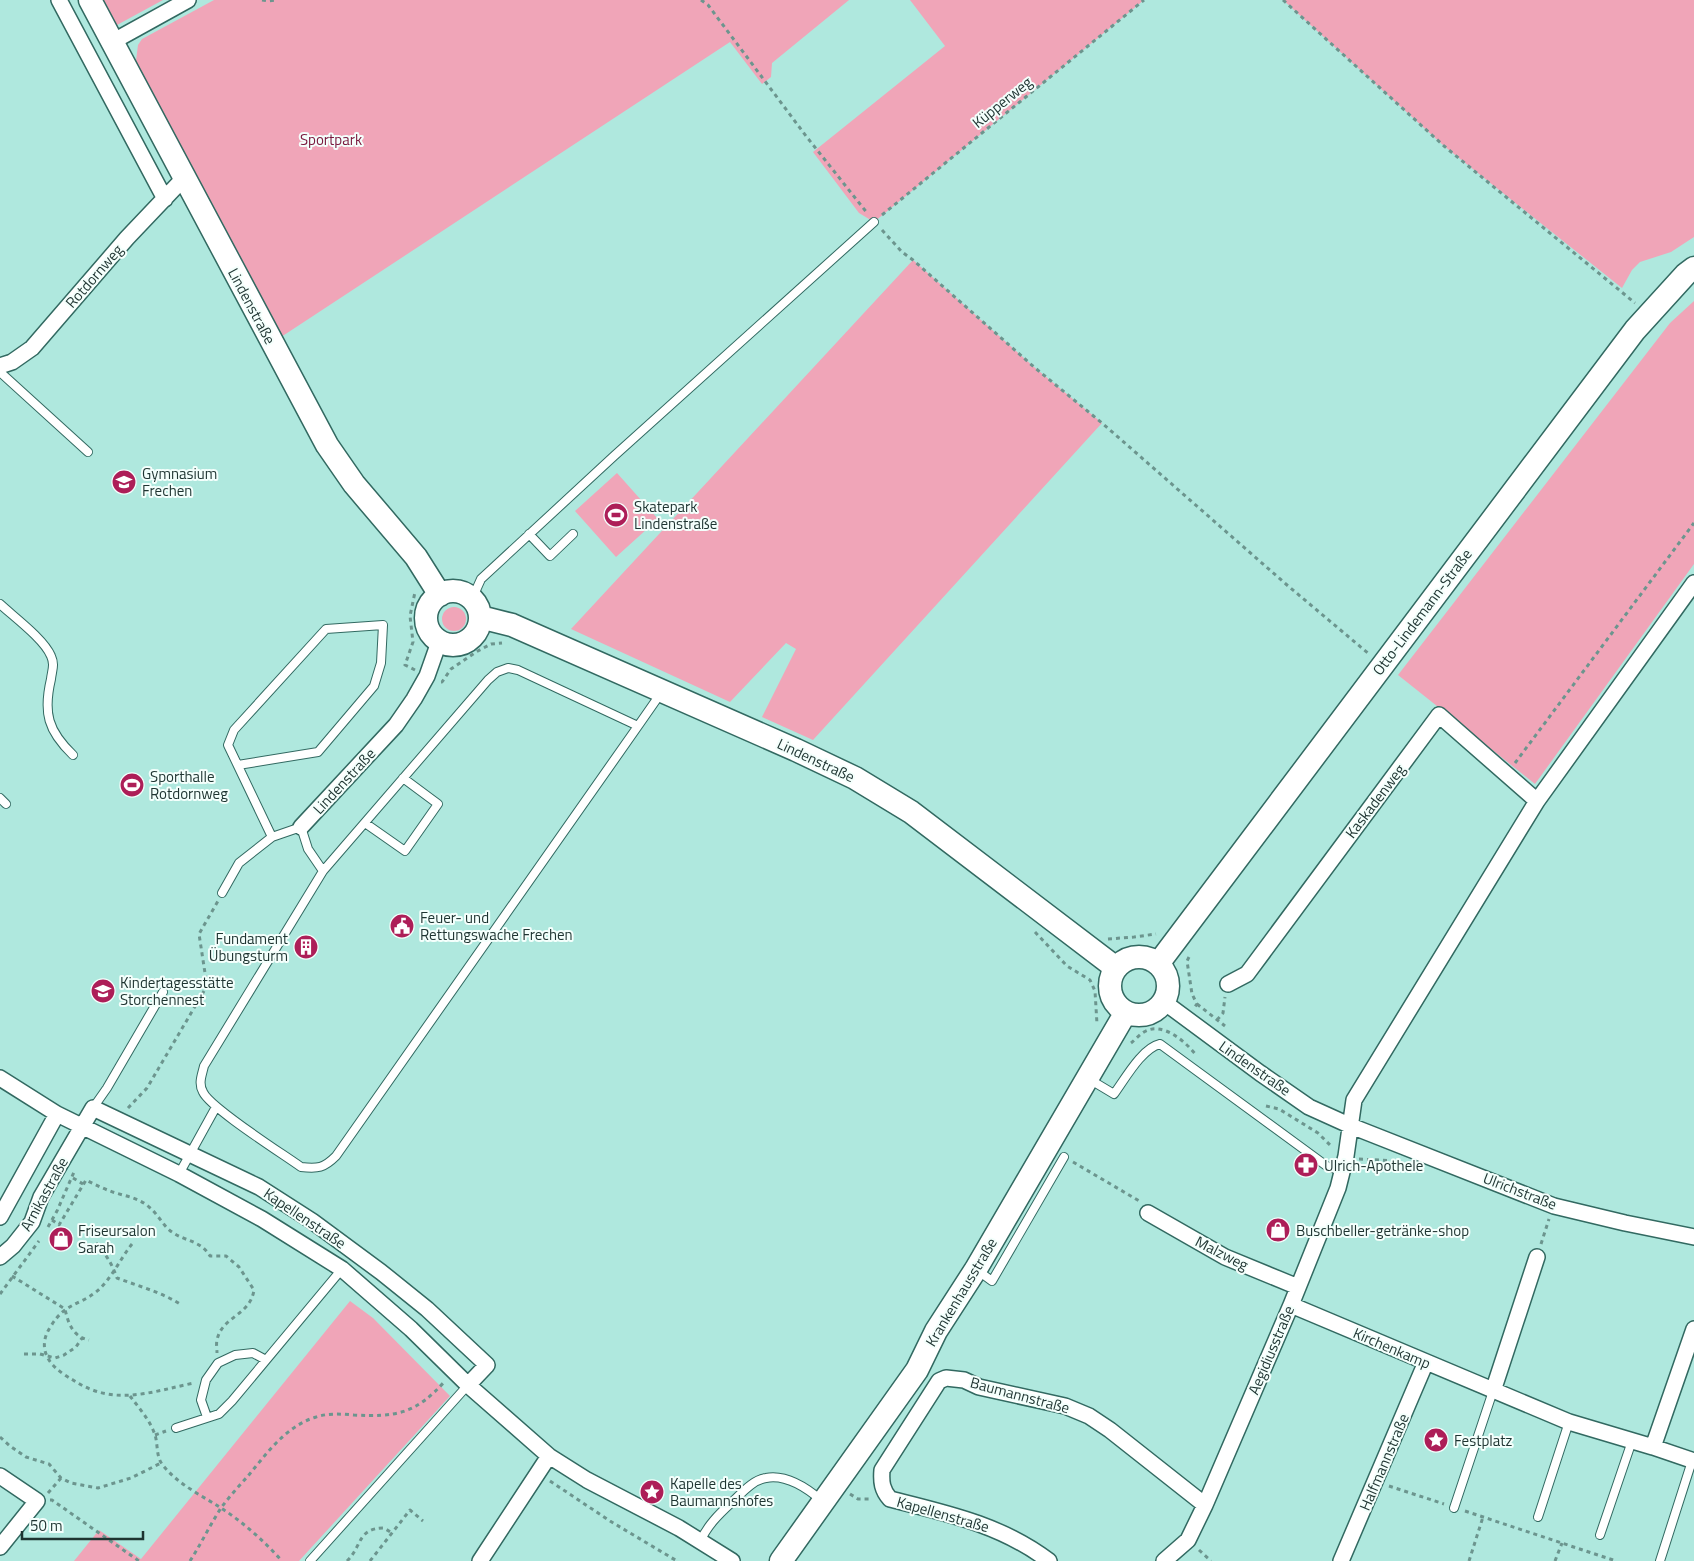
<svg xmlns="http://www.w3.org/2000/svg" width="1694" height="1561" font-family="'Titillium Web',sans-serif">
  <style>
    .green { fill: #f0a5b8 }
    .lines { fill: none; stroke-linecap: round; stroke-linejoin: round }
    .lane-casing { stroke: #326961; stroke-width: 10 }
    .street-casing { stroke: #326961; stroke-width: 18 }
    .secondary-casing { stroke: #326961; stroke-width: 25 }
    .path { stroke: #6c958e; stroke-width: 3; stroke-dasharray: 4 4; stroke-linecap: butt }
    .lane { stroke: #fff; stroke-width: 8 }
    .street { stroke: #fff; stroke-width: 15 }
    .secondary { stroke: #fff; stroke-width: 22 }
    .labels { text-anchor: middle; dominant-baseline: central; stroke-width: 4; stroke-linejoin: round; paint-order: stroke }
    .street-label { font-size: 15px; fill: #1e3431; stroke: #f4fffc }
    .park-label { font-size: 15px; fill: #7a193e; stroke: #f4fffc }
    .poi-label { font-size: 15px; fill: #1e3431; stroke: #f4fffc; text-anchor: start }
  </style>
  <rect width="100%" height="100%" fill="#afe8de"/>
  <!-- green -->
  <path class="green" d="M 98,0 L 163,0 L 117,25 L 109,20 Z
    M 214,0 L 849,0 L 772,63 L 771,77 L 762,84 L 730,42 L 278,339 L 132,63 L 136,61 L 138,45 L 142,39 Z
    M 910,0 L 1144,0 L 874,222 L 859,213 L 813,152 L 945,46 Z
    M 1283,0 L 1694,0 L 1694,237 L 1671,252 L 1640,262 L 1632,270 L 1622,288 L 1444,146 Z
    M 913,260 L 1034,367 L 1102,423 L 813,740 L 762,717 L 796,649 L 786,643 L 730,702 L 571,629 Z
    M 1694,301 L 1694,564 L 1535,784 L 1398,675 L 1670,323 Z
    M 617,473 L 658,519 L 616,557 L 575,511 Z
    M442 619a12 12 0 1 1 24 0a12 12 0 1 1-24 0Z
    M 350,1301 L 373,1318 L 450,1396 L 299,1561 L 74,1561 L 99,1530 L 141,1559 Z"/>
  <g class="lines">
    <defs>
      <path id="lane" d="M 0,372 L 88,452
        M 529,534 L 550,556 L 573,534
        M 472,599 L 481,579 L 614,456 L 874,222
        M 0,604 C 14,617 44,639 51,656 C 55,665 52,670 51,679 C 43,713 48,731 73,755
        M 508,668 L 518,670 L 638,726 L 336,1156 C 324,1168 318,1169 301,1167 C 283,1154 210,1108 203,1092 C 198,1083 202,1075 204,1066 L 323,871 L 488,680 L 497,672 Z
        M 638,726 L 661,693
        M 238,765 L 318,752 L 374,686 L 381,663 L 383,625 L 326,629 L 234,730 L 228,745 L 272,837
        M 0,798 L 6,804
        M 365,823 L 405,851 L 438,804 L 403,778
        M 222,893 L 239,863 L 272,837 L 301,827 L 308,849 L 323,871
        M 1089,1079 L 1114,1094 C 1125,1079 1142,1048 1160,1044 L 1328,1167 L 1343,1171
        M 93,1108 L 107,1088 L 163,992
        M 179,1174 L 216,1107
        M 977,1270 L 992,1281 L 1064,1157
        M 207,1417 L 201,1400 L 206,1380 L 218,1363 L 235,1355 L 253,1353 L 266,1360
        M 176,1428 L 219,1414 L 232,1401 L 342,1269
        M 1454,1508 L 1493,1391
        M 1538,1517 L 1569,1422
        M 1600,1535 L 1632,1441
        M 700,1542 C 707,1526 718,1515 731,1503 C 741,1494 752,1480 766,1478 C 787,1474 807,1488 822,1501
        M 310,1561 L 468,1385
        M 1660,1561 L 1692,1461"/>
      <path id="street" d="M 59,0 L 165,199
        M 112,42 L 188,0
        M 0,366 L 12,362 L 32,348 L 127,238 L 184,178
        M 301,827 L 396,725 L 414,699 L 427,676 L 439,642
        M 1228,984 L 1247,974 L 1439,715 L 1537,801
        M 1164,1002 L 1260,1073 L 1309,1107 L 1351,1126 L 1554,1206 L 1625,1223 L 1694,1237
        M 0,1078 L 57,1114 L 179,1174 L 262,1219 L 342,1269 L 411,1329 L 468,1385 L 549,1456 L 587,1480 L 679,1528 L 732,1561
        M 1148,1213 L 1225,1257 L 1298,1287
        M 0,1217 L 57,1114
        M 0,1257 L 13,1246 L 32,1222 L 41,1197 L 93,1108 L 259,1187 L 312,1221 L 381,1272 L 427,1309 L 487,1365 L 468,1385
        M 1291,1305 L 1569,1422 L 1653,1447 L 1694,1461
        M 1493,1391 L 1537,1257
        M 1653,1447 L 1694,1329
        M 0,1476 L 37,1501 L 0,1547
        M 480,1561 L 549,1456
        M 1049,1561 C 1002,1525 946,1513 890,1499 C 882,1490 881,1482 882,1470 L 939,1381 L 946,1378 L 964,1380 L 979,1387 L 1065,1406 L 1089,1416 L 1110,1430 L 1205,1505
        M 1164,1561 L 1188,1540 L 1205,1505 L 1291,1305 L 1338,1188 L 1346,1156 L 1354,1100 L 1537,801 L 1694,583
        M 1341,1561 L 1426,1362"/>
      <path id="secondary" d="M 90,0 L 327,445 L 354,484 L 416,557 L 440,595
        M426 618a27 27 0 1 1 54 0a27 27 0 1 1-54 0Z
        M 480,617 L 512,625 L 796,750 L 855,778 L 911,812 L 1116,968
        M1110 986a29 29 0 1 1 58 0a29 29 0 1 1-58 0Z
        M 1158,964 L 1635,330 L 1686,274 L 1694,268
        M 781,1561 L 917,1370 L 936,1331 L 976,1269 L 1126,1012"/>
    </defs>
    <!-- lane casing -->
    <use href="#lane" class="lane-casing"/>
    <!-- street casing -->
    <use href="#street" class="street-casing"/>
    <!-- secondary casing -->
    <use href="#secondary" class="secondary-casing"/>
    <!-- path -->
    <path class="path" d="M 262,0 L 269,1 L 276,0
      M 701,0 L 708,5 L 806,136 L 868,214
      M 1283,0 L 1444,146 L 1635,303
      M 882,215 L 1144,0
      M 882,230 L 902,252 L 913,260 L 1034,367 L 1102,423 L 1287,585 L 1369,654
      M 415,670 L 405,665 L 413,642 L 410,616 L 415,592
      M 441,682 L 442,682 L 451,669 L 476,652 L 491,644 L 502,643
      M 1515,763 L 1694,523
      M 1035,932 L 1067,966 L 1090,980 L 1095,991 L 1097,1024
      M 1108,939 L 1134,937 L 1156,934
      M 1189,957 L 1187,961 L 1192,994 L 1197,1004 L 1194,1008
      M 1197,1004 L 1225,1026
      M 1217,1020 L 1223,1013 L 1225,997
      M 1131,1043 C 1135,1040 1139,1035 1144,1032 C 1162,1021 1185,1041 1196,1055
      M 1266,1106 L 1279,1109 L 1318,1133 L 1332,1147
      M 128,1108 L 147,1088 L 207,986 L 199,934 L 218,901
      M 1359,1159 L 1398,1161
      M 1073,1162 L 1141,1202
      M 73,1178 L 83,1184
      M 52,1220 L 59,1225 L 86,1180 C 94,1184 102,1188 110,1191 C 123,1196 138,1197 149,1207 C 158,1214 163,1226 172,1232 C 186,1242 200,1240 210,1256 L 226,1256 L 239,1267 L 254,1290 C 250,1316 222,1316 217,1340 C 216,1344 217,1349 217,1353
      M 48,1227 L 57,1211 L 74,1172
      M 96,1243 C 106,1254 112,1264 117,1278 C 138,1286 161,1292 180,1304
      M 132,1244 C 120,1259 111,1280 96,1292 C 78,1306 65,1303 51,1326 C 42,1339 42,1352 52,1364 C 58,1371 66,1376 73,1380 C 114,1407 150,1392 194,1383
      M 1541,1244 L 1549,1219
      M 12,1276 L 65,1309 C 68,1323 73,1337 89,1340
      M 0,1294 L 39,1241
      M 24,1354 L 40,1354 L 55,1358 L 64,1355 L 76,1347 L 82,1338
      M 130,1396 C 139,1408 150,1420 155,1435 C 158,1444 156,1456 162,1464 C 177,1484 201,1495 221,1508 C 243,1522 264,1541 282,1561
      M 155,1435 L 166,1431
      M 0,1437 L 10,1446 L 26,1457 L 49,1464 L 61,1478 L 71,1483 L 98,1488 L 131,1478 L 161,1463
      M 550,1481 L 610,1521 L 677,1561
      M 1389,1486 L 1444,1504
      M 48,1493 L 61,1478
      M 850,1494 L 858,1499 L 872,1499
      M 50,1500 L 52,1500 L 139,1561
      M 1465,1511 L 1616,1561
      M 1199,1550 L 1211,1561
      M 190,1561 C 201,1544 210,1525 221,1508 C 229,1497 239,1486 248,1476 C 267,1453 286,1426 316,1417 C 328,1413 341,1414 354,1415 C 396,1417 416,1414 445,1381
      M 347,1561 C 362,1547 357,1528 384,1528 L 392,1533
      M 370,1561 L 410,1510 L 423,1521
      M 1469,1561 L 1483,1517
      M 1555,1561 L 1562,1543"/>
    <!-- lane -->
    <use href="#lane" class="lane"/>
    <!-- street -->
    <use href="#street" class="street"/>
    <!-- secondary -->
    <use href="#secondary" class="secondary"/>
  </g>
  <!-- icons -->
  <defs>
    <symbol id="school-disc" viewBox="-11 -11 22 22"><circle r="9.5" fill="#ad1e58" stroke="#f4fffc"/><path d="M0-5L7-2L0 1L-7-2ZM-4 1L0 2.5L4 1V4Q0 6-4 4Z" fill="#fff"/></symbol>
    <symbol id="stadium-disc" viewBox="-11 -11 22 22"><circle r="9.5" fill="#ad1e58" stroke="#f4fffc"/><path d="M0-5a6.5 5 0 1 0 0 10a6.5 5 0 1 0 0-10ZM-3.5-1.8h7v3.6h-7Z" fill="#fff"/></symbol>
    <symbol id="civic-disc" viewBox="-11 -11 22 22"><circle r="9.5" fill="#ad1e58" stroke="#f4fffc"/><path d="M-.6-6.5H3V-4.5H.6V-3L4-1V1h2V6H-6V1h2V-1L-.6-3ZM-1.2 2.5V6h2.4V2.5Z" fill="#fff"/></symbol>
    <symbol id="building-disc" viewBox="-11 -11 22 22"><circle r="9.5" fill="#ad1e58" stroke="#f4fffc"/><path d="M-4-6H4V6H1V3H-1V6H-4ZM-2.5-4.3h1.7v1.8h-1.7ZM.8-4.3h1.7v1.8H.8ZM-2.5-1h1.7V.8h-1.7ZM.8-1h1.7V.8H.8Z" fill="#fff"/></symbol>
    <symbol id="pharmacy-disc" viewBox="-11 -11 22 22"><circle r="9.5" fill="#ad1e58" stroke="#f4fffc"/><path d="M-2-6h4v4h4v4h-4v4h-4v-4h-4v-4h4Z" fill="#fff"/></symbol>
    <symbol id="shop-disc" viewBox="-11 -11 22 22"><circle r="9.5" fill="#ad1e58" stroke="#f4fffc"/><path d="M-5-2.5h2.3a2.7 3.5 0 0 1 5.4 0H5L5.5 6h-11ZM-1.5-2.5h3a1.5 2.3 0 0 0-3 0Z" fill="#fff"/></symbol>
    <symbol id="sight-disc" viewBox="-11 -11 22 22"><circle r="9.5" fill="#ad1e58" stroke="#f4fffc"/><path d="M0-6L1.8-2.2L6-1.7L2.9 1.2L3.7 5.4L0 3.3L-3.7 5.4L-2.9 1.2L-6-1.7L-1.8-2.2Z" fill="#fff"/></symbol>
  </defs>
  <g fill-rule="evenodd">
    <use href="#school-disc" x="110" y="468" width="28" height="28"/>
    <use href="#stadium-disc" x="602" y="501" width="28" height="28"/>
    <use href="#stadium-disc" x="118" y="771" width="28" height="28"/>
    <use href="#civic-disc" x="388" y="912" width="28" height="28"/>
    <use href="#building-disc" x="292" y="933" width="28" height="28"/>
    <use href="#school-disc" x="89" y="977" width="28" height="28"/>
    <use href="#pharmacy-disc" x="1292" y="1151" width="28" height="28"/>
    <use href="#shop-disc" x="1264" y="1216" width="28" height="28"/>
    <use href="#shop-disc" x="47" y="1225" width="28" height="28"/>
    <use href="#sight-disc" x="1422" y="1426" width="28" height="28"/>
    <use href="#sight-disc" x="638" y="1478" width="28" height="28"/>
  </g>
  <g class="labels">
    <!-- street labels -->
    <g class="street-label">
      <text transform="translate(1002 102) rotate(-39)">Küpperweg</text>
      <text transform="translate(94 276) rotate(-49)">Rotdornweg</text>
      <text transform="translate(252 306) rotate(62)">Lindenstraße</text>
      <text transform="translate(1422 612) rotate(-53)">Otto-Lindemann-Straße</text>
      <text transform="translate(816 760) rotate(25)">Lindenstraße</text>
      <text transform="translate(344 781) rotate(-47)">Lindenstraße</text>
      <text transform="translate(1375 801) rotate(-53)">Kaskadenweg</text>
      <text transform="translate(1255 1068) rotate(35)">Lindenstraße</text>
      <text transform="translate(1520 1191) rotate(21)">Ulrichstraße</text>
      <text transform="translate(44 1194) rotate(-61)">Arnikastraße</text>
      <text transform="translate(305 1218) rotate(34)">Kapellenstraße</text>
      <text transform="translate(1222 1253) rotate(27)">Malzweg</text>
      <text transform="translate(961 1292) rotate(-59)">Krankenhausstraße</text>
      <text transform="translate(1392 1348) rotate(23)">Kirchenkamp</text>
      <text transform="translate(1271 1350) rotate(-67)">Aegidiusstraße</text>
      <text transform="translate(1020 1395) rotate(15)">Baumannstraße</text>
      <text transform="translate(1384 1462) rotate(-67)">Halfmannstraße</text>
      <text transform="translate(943 1514) rotate(16)">Kapellenstraße</text>
    </g>
    <!-- park labels -->
    <g class="park-label">
      <text x="331" y="139">Sportpark</text>
    </g>
    <!-- poi labels -->
    <g class="poi-label">
      <text x="142" y="473">Gymnasium<tspan x="142" dy="17">Frechen</tspan></text>
      <text x="634" y="506">Skatepark<tspan x="634" dy="17">Lindenstraße</tspan></text>
      <text x="150" y="776">Sporthalle<tspan x="150" dy="17">Rotdornweg</tspan></text>
      <text x="420" y="917">Feuer- und<tspan x="420" dy="17">Rettungswache Frechen</tspan></text>
      <text x="288" y="938" text-anchor="end">Fundament<tspan x="288" dy="17">Übungsturm</tspan></text>
      <text x="120" y="982">Kindertagesstätte<tspan x="120" dy="17">Storchennest</tspan></text>
      <text x="1324" y="1165">Ulrich-Apothele</text>
      <text x="78" y="1230">Friseursalon<tspan x="78" dy="17">Sarah</tspan></text>
      <text x="1296" y="1230">Buschbeller-getränke-shop</text>
      <text x="1454" y="1440">Festplatz</text>
      <text x="670" y="1483">Kapelle des<tspan x="670" dy="17">Baumannshofes</tspan></text>
    </g>
  </g>
  <!-- scale -->
  <path d="M22 1531v8h121v-8" fill="none" stroke="#1e3431" stroke-width="2.5"/>
  <text x="30" y="1531" font-size="15" fill="#1e3431" stroke="#f4fffc" stroke-width="4" paint-order="stroke">50 m</text>
</svg>
